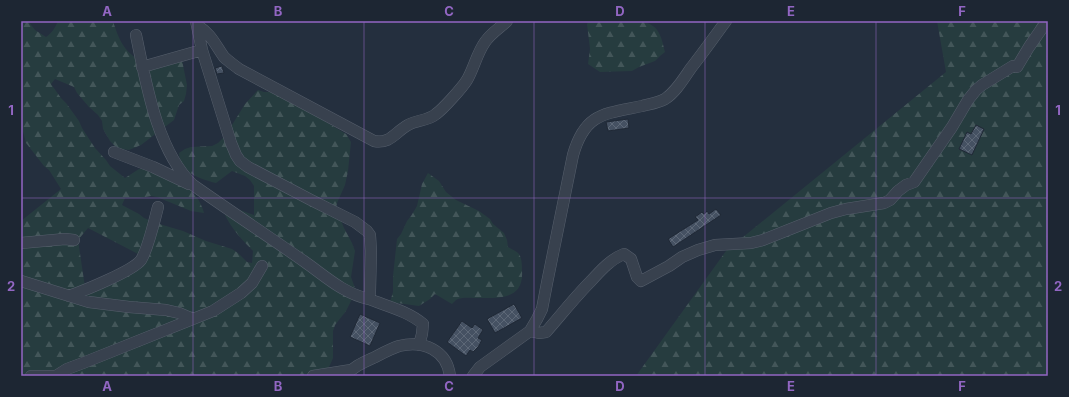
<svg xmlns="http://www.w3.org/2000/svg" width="1069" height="397" font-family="Inter,sans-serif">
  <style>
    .forest { fill: url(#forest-firs); fill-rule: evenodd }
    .building { fill: url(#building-cross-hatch); stroke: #1f2835 }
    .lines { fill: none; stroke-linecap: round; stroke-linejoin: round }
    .minor-casing { stroke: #565f6c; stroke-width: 12 }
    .minor { stroke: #38414e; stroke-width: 11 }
    .grid { fill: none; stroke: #9266c3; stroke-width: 1; stroke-opacity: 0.55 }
    .neatline { fill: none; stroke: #9266c3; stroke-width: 1.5 }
    .grid-label { font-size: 13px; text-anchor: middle; font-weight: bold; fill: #9266c3 }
  </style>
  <defs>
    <pattern id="forest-firs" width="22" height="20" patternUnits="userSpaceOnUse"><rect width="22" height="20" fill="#263c3f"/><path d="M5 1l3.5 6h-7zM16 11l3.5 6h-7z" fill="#435659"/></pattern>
    <pattern id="building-cross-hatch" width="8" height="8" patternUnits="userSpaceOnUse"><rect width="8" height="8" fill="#455162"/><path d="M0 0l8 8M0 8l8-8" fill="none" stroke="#5d6877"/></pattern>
  </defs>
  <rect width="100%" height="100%" fill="#242f3e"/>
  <!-- forest -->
  <path class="forest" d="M 21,21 L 28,21 L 35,30 L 46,37 C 52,33 55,28 58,21 L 113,21 C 115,28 119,39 123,45 C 130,56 142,62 153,69 L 161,68 L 182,60 L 187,85 L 186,94 L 184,101 L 179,105 L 174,120 L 141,145 L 129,150 L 122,149 L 115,146 L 110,141 L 103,129 L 102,121 L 98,115 L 89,107 L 77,93 L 74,87 L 55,79 L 51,84 L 61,98 L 66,103 L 79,121 L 82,128 L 95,148 L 106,160 L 110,166 L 125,178 L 139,169 L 143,169 L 186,186 C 195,193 201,202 204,213 L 191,211 L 157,197 L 151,196 L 140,198 L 125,198 L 122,205 L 139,214 L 144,218 L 156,223 L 183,231 L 206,241 L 232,249 L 238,253 L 247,262 L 252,263 L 253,251 C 243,241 231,228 225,215 L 237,209 L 254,215 L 254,186 L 250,180 L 245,176 L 232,171 L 216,183 C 199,179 180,172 179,153 L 185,149 L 191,147 L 212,146 L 218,143 L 230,131 L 232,125 L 245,104 L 258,90 L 264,92 L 270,92 L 291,101 L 346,134 L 351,142 L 348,171 L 345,185 L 337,203 L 336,209 L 344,228 L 352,243 L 355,251 L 351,277 L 356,291 L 346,311 L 335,325 L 333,331 L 333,358 L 330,365 L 323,376 L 21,376 L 21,221 L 61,189 L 49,170 L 44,166 L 26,143 L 21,124 ZM 88,228 L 142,256 L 85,287 L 78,240 Z
    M 589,21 L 638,21 C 641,22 644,22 647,23 C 660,27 662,40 665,52 L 660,56 L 655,61 L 639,67 L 632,71 L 600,72 L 588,64 L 590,49 L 587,24 Z
    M 937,21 L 1048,21 L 1048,376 L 636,376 L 726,251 L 946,72 Z
    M 428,173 L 439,181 L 446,192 L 456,200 L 479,211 L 490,219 L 493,224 L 504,233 L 507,240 L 508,247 C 511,249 516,251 518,253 C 522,257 522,266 522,271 C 524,301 497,298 475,298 C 469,298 461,297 456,300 C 455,301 453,303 452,304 C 446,301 441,297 435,294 L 430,299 L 419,306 L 390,302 L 393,292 L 393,276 L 397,239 L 401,234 L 407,221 L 411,216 L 417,206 L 422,184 Z"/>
  <!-- building -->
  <path class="building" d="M 222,66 L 224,73 L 217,74 L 215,68 Z
    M 628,119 L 629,128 L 608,131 L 606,122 Z
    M 976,125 L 984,129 L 972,155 L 959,149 L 967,132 L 971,134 Z
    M 716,209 L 721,215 L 673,247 L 668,239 L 698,220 L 695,217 L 702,212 L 704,214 L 707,211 L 709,214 Z
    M 514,304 L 522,318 L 495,333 L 487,319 Z
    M 360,314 L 380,323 L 370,346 L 350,337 Z
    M 462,321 L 472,328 L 475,324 L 483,330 L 478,338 L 482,340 L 478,347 L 473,352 L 470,350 L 466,356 L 447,342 Z"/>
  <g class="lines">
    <defs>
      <path id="minor" d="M 196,21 L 202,50 L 231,143 L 236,155 L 240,161 L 248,167 L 311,200 L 355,222 L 367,231 L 370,235 L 371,251 L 370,292 L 369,299 C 386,306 408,311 423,324 L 422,334 L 419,345
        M 197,25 C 212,35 214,43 224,57 C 228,61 234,65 239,69 L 374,141 C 391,144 395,132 408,125 C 416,120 428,121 436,114 C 443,109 462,88 467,80 C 474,68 477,53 485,42 C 491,33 500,28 507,21
        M 136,35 C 146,83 157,151 193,185 C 230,211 268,236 305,262 C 325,276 344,294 369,299
        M 142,67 L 202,50
        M 114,152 L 153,167 L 189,184
        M 21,243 L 65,239 L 74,240
        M 21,281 L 89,302 L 129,307 L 166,310 L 179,313 L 193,319
        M 69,296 C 83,291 133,271 141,260 C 148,249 154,222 158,207
        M 530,331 L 539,333 L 546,332 C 561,315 575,297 591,281 C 601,270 611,259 624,254 L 631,259 L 637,277 L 641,281 L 669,266 L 682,257 L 698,250 L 715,245 L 751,243 L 763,240 L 831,213 L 846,209 L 884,203 L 890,200 L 898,191 L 906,185 L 914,182 L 952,127 L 968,100 L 976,90 L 982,85 L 1013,66 L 1017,67 L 1029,47 L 1047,21
        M 31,376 L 58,376
        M 56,376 L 67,369 L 83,363 L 213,311 L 241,293 L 252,283 L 262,266
        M 313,376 L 351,370
        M 345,376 C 353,367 362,363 373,358 C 381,354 390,349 399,346 C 423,340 447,350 450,376
        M 473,376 L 480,367 L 530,331 L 537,319 L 542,309 L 547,283 L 573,155 C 585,113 604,114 642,106 C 650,104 658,103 665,99 C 676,92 684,78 691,68 C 703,53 714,37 726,21"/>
    </defs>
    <!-- minor casing -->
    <use href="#minor" class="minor-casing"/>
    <!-- minor -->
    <use href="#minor" class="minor"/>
  </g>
  <!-- grid -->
  <path class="grid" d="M 193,21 L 193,376M 364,21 L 364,376M 534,21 L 534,376M 705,21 L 705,376M 876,21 L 876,376M 21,198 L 1048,198"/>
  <!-- border -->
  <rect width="1069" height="397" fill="none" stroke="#1d2633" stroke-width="44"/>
  <rect x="22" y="22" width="1025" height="353" class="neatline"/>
  <g class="grid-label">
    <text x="107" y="16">A</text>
    <text x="278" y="16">B</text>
    <text x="449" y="16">C</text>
    <text x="620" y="16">D</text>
    <text x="791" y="16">E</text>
    <text x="962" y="16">F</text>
    <text x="11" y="115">1</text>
    <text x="1058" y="115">1</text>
    <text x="11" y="291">2</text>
    <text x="1058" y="291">2</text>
    <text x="107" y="391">A</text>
    <text x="278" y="391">B</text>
    <text x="449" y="391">C</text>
    <text x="620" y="391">D</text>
    <text x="791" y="391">E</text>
    <text x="962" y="391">F</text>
  </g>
</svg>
